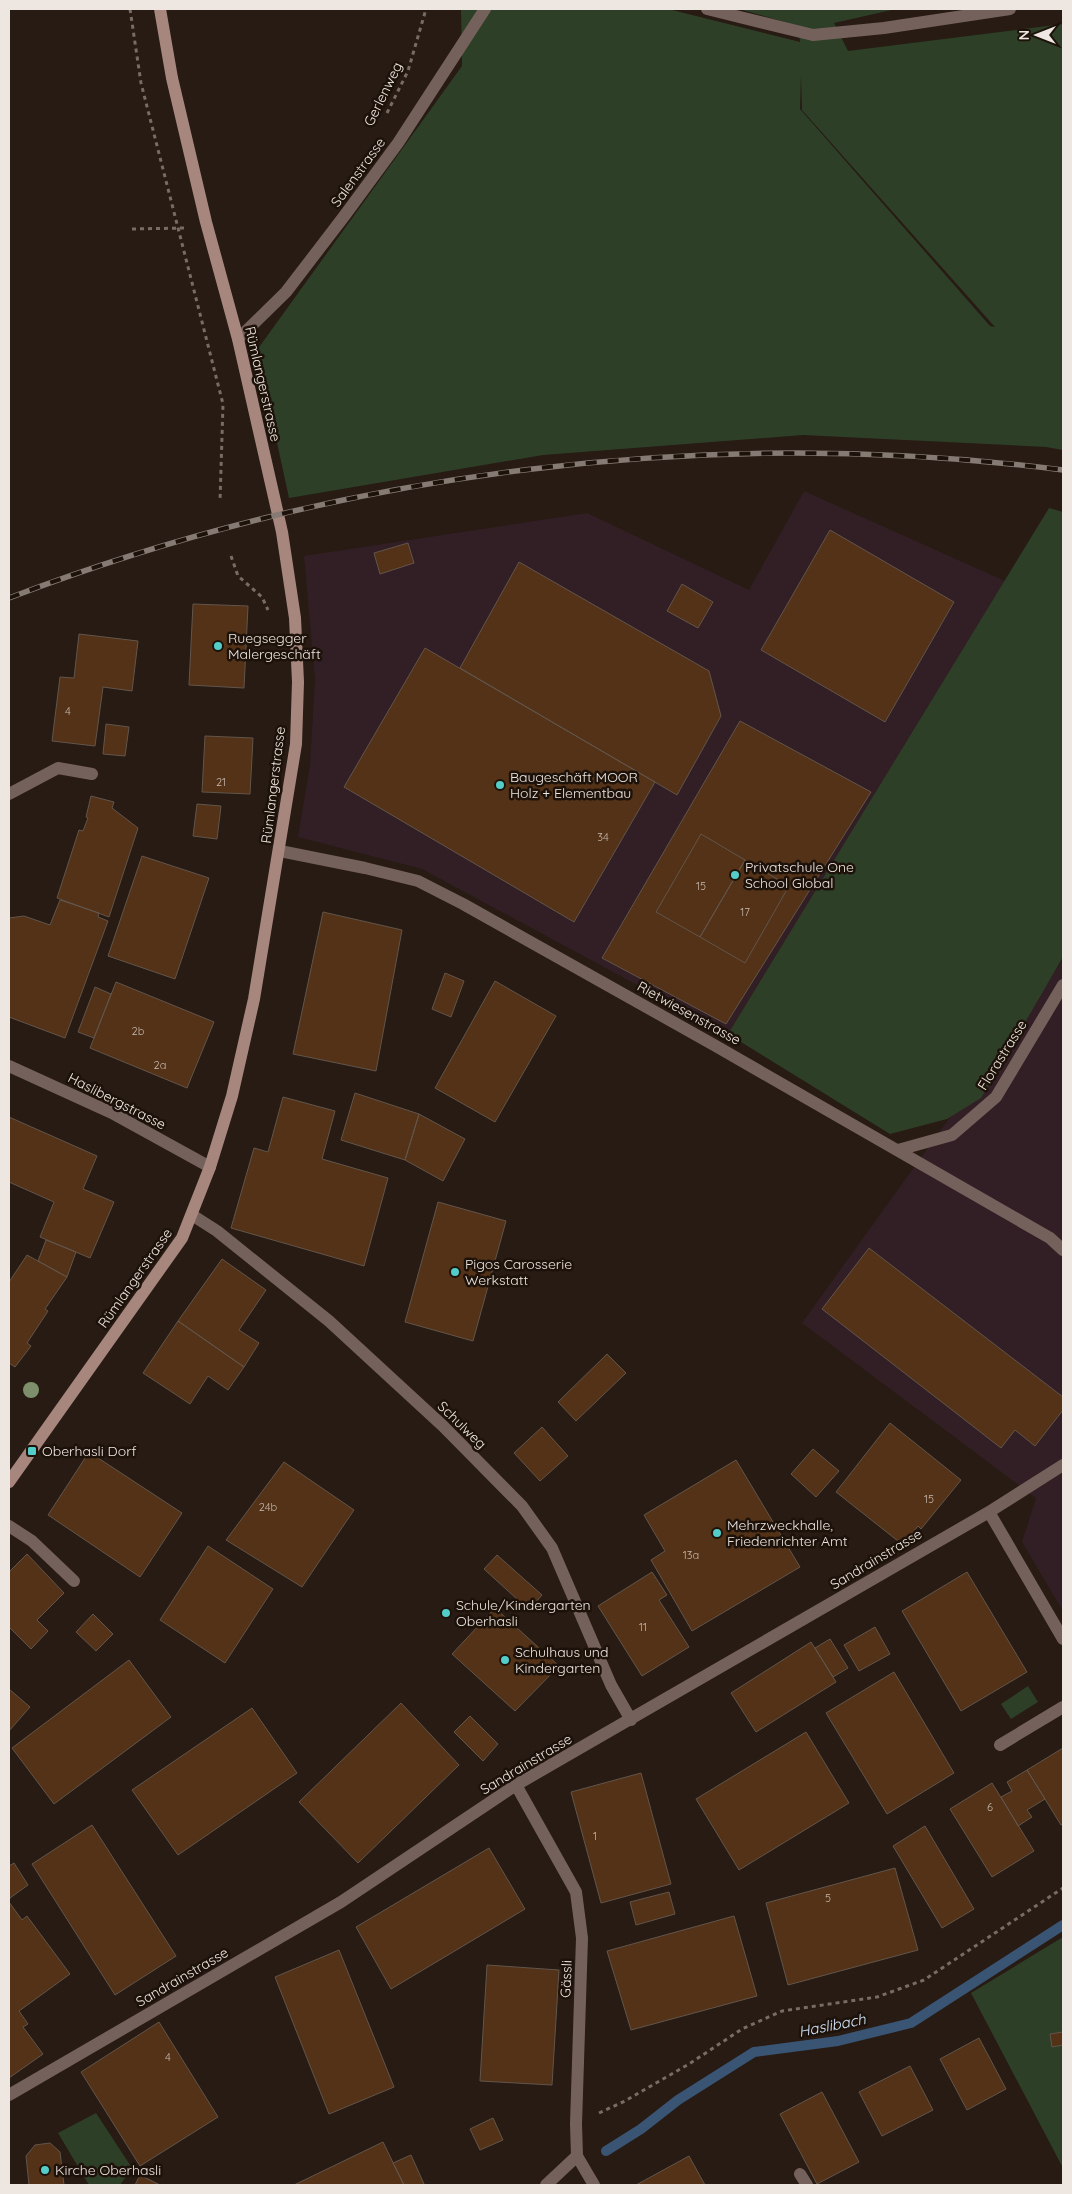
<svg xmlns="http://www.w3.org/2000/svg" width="1072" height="2194" font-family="Quicksand,sans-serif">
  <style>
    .commercial { fill: #321f25 }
    .green { fill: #2e3f28; fill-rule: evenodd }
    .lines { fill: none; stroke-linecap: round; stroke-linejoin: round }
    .stream { stroke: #3a5474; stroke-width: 10 }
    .building { fill: #533217; stroke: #62554b }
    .path { stroke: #776d66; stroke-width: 3; stroke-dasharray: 4 4; stroke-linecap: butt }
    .lane { stroke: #75615b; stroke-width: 12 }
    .street { stroke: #75615b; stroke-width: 12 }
    .secondary { stroke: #a7877d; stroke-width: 12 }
    .rail-casing { stroke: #857b74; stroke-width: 5.5 }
    .rail { stroke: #1d120a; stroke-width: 4; stroke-dasharray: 11; stroke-linecap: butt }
    .tree { fill: #7d906b }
    .poi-dot { fill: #54cdc8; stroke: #1d120a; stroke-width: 2 }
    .labels { text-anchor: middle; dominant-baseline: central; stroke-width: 5; stroke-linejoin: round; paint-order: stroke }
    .number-label { font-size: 11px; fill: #c7b9ae }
    .street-label { font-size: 14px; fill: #eee6e0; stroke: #1d120a }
    .poi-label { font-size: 14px; fill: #eee6e0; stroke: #1d120a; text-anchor: start }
    .water-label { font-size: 15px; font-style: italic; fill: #d4e6fd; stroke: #1d120a }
  </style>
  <rect width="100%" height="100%" fill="#271b13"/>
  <!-- commercial -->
  <path class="commercial" d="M 804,491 L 1005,581 L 728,1034 L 422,869 L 298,837 L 310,765 L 315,679 L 304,556 L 587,513 L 749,590 Z
    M 1063,960 L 1063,1611 L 1022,1542 L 1036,1498 L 802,1323 Z"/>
  <!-- green -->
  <path class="green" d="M 461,9 L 668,9 L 800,42 L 799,26 L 739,9 L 896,9 L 834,23 L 848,51 L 1063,24 L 1063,450 L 1046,447 L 803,435 L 543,455 L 289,498 L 257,350 L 462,66 ZM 801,75 L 802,110 L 995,327 L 990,326 L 800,109 Z
    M 1049,508 L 1063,512 L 1063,957 L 981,1098 L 947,1119 L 890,1134 L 728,1034 Z
    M 1028,1686 L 1038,1702 L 1011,1719 L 1001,1704 Z
    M 1063,1937 L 1063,2168 L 971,1993 Z
    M 96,2113 L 132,2168 L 120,2185 L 89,2185 L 58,2133 Z"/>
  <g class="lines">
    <!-- stream -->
    <path class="stream" d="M 606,2151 L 641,2129 L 678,2100 L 754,2052 L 838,2041 L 911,2023 L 1063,1925"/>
  </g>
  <!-- building -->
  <path class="building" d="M 830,530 L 954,602 L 885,722 L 761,650 Z
    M 408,543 L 414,563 L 380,574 L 374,553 Z
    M 519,562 L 709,671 L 721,716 L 677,795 L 460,668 Z
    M 682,584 L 713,602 L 698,628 L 667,611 Z
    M 193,604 L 248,606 L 244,688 L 189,685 Z
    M 79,634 L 138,641 L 132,691 L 103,687 L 95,746 L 52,741 L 60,677 L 74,678 Z
    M 425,648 L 655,782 L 574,922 L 344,787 Z
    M 740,721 L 871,792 L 726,1024 L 602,958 Z
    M 106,724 L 129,727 L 125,756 L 103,754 Z
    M 205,736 L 253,738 L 250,794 L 202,792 Z
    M 91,796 L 114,802 L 112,808 L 138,828 L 109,917 L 57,898 L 79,830 L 83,831 L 88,818 L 86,817 Z
    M 197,804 L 221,806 L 217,839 L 193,836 Z
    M 701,834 L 745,860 L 700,937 L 656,912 Z
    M 142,856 L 209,878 L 175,979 L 108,956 Z
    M 745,860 L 789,886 L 745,963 L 700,937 Z
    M 60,900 L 99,913 L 98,917 L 108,921 L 65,1038 L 9,1017 L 9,918 L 24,916 L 50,925 Z
    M 323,912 L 402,930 L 376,1071 L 293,1054 Z
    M 445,973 L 464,981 L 451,1017 L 432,1009 Z
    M 495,981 L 556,1016 L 495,1122 L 435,1088 Z
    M 116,982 L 214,1022 L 187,1088 L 90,1048 Z
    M 95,987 L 111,994 L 94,1038 L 78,1032 Z
    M 355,1093 L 419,1114 L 405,1160 L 341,1140 Z
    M 283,1097 L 335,1111 L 322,1159 L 388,1178 L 364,1266 L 231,1228 L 254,1148 L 268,1152 Z
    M 419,1114 L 465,1139 L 443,1181 L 405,1160 Z
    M 9,1117 L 97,1156 L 83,1189 L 114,1202 L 90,1258 L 40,1237 L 54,1202 L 9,1182 Z
    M 438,1202 L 506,1221 L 473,1341 L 405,1322 Z
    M 46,1240 L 76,1252 L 67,1277 L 38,1261 Z
    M 869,1248 L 1063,1397 L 1063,1410 L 1035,1446 L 1015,1430 L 1001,1448 L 822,1309 Z
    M 27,1255 L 67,1277 L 45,1309 L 48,1311 L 27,1343 L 31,1346 L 15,1367 L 9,1363 L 9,1282 Z
    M 222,1259 L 266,1290 L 239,1330 L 259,1343 L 244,1367 L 178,1321 Z
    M 178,1321 L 244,1367 L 228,1390 L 208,1376 L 190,1404 L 143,1373 Z
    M 607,1354 L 626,1373 L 576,1421 L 558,1402 Z
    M 890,1423 L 961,1480 L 921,1529 L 918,1526 L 903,1545 L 836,1492 Z
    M 542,1427 L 568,1456 L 540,1481 L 514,1453 Z
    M 813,1449 L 839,1471 L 816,1497 L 791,1474 Z
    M 89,1452 L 182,1513 L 140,1577 L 48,1515 Z
    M 736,1460 L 800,1567 L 692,1631 L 651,1560 L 665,1551 L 644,1515 Z
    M 284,1462 L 354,1510 L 302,1587 L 226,1540 Z
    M 208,1546 L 273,1589 L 225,1663 L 160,1620 Z
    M 27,1554 L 64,1593 L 37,1620 L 48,1631 L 31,1649 L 9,1627 L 9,1572 Z
    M 497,1555 L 542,1595 L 529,1610 L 484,1569 Z
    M 652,1572 L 667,1595 L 659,1600 L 689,1647 L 642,1676 L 598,1606 Z
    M 967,1572 L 1027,1672 L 961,1711 L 902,1611 Z
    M 495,1608 L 559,1666 L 515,1711 L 452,1654 Z
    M 93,1614 L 113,1634 L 96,1651 L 76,1632 Z
    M 875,1627 L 890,1654 L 859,1671 L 844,1645 Z
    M 830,1639 L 848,1668 L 833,1677 L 815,1648 Z
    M 811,1642 L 836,1682 L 756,1732 L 731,1693 Z
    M 129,1660 L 171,1717 L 54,1804 L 12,1748 Z
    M 894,1672 L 954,1773 L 887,1814 L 826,1713 Z
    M 9,1689 L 30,1707 L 9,1731 Z
    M 401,1703 L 459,1765 L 358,1863 L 299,1802 Z
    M 252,1708 L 297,1773 L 178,1855 L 132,1790 Z
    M 470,1716 L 498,1744 L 483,1761 L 454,1732 Z
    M 806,1732 L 849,1803 L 739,1870 L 696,1799 Z
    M 1063,1748 L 1063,1824 L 1061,1825 L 1027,1770 Z
    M 1027,1770 L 1045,1799 L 1027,1810 L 1032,1817 L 1018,1826 L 1001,1797 L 1012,1791 L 1007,1782 Z
    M 641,1773 L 671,1884 L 601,1903 L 571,1792 Z
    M 992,1783 L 1034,1851 L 992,1877 L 950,1809 Z
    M 92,1825 L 176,1956 L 115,1995 L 32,1864 Z
    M 925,1826 L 974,1909 L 942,1928 L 893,1846 Z
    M 489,1848 L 525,1909 L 391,1989 L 356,1927 Z
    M 14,1863 L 28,1885 L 10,1898 L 9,1901 L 9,1866 Z
    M 895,1868 L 918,1950 L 788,1985 L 766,1903 Z
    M 669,1892 L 675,1914 L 636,1925 L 630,1902 Z
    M 9,1902 L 22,1920 L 27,1916 L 70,1974 L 19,2011 L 28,2024 L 23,2027 L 43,2054 L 9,2078 Z
    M 734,1916 L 757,1996 L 631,2030 L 607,1951 Z
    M 339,1950 L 394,2087 L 329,2114 L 275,1977 Z
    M 487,1965 L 559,1970 L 552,2085 L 480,2081 Z
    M 159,2022 L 218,2117 L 140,2166 L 81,2072 Z
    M 1063,2032 L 1063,2045 L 1052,2047 L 1050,2034 Z
    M 979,2038 L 1006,2089 L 967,2110 L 940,2059 Z
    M 910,2066 L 933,2110 L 882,2136 L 859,2092 Z
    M 822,2092 L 859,2162 L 817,2184 L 780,2114 Z
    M 493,2118 L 503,2140 L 480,2150 L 470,2129 Z
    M 383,2142 L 404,2185 L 294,2185 Z
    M 50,2143 L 60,2152 L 64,2185 L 29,2185 L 26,2156 L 35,2145 Z
    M 411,2155 L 424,2184 L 422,2185 L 404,2185 L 393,2163 Z
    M 689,2156 L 705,2185 L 636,2185 Z
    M 140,2175 L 160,2185 L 135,2185 Z"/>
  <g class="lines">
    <!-- path -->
    <path class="path" d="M 130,9 L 141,83 L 223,404 L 220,501
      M 387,113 L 408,71 L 426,9
      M 132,229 L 184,228
      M 231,556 L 238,576 L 262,597 L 268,610
      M 599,2113 L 625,2101 L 689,2064 L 742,2029 L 782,2011 L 877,1997 L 924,1980 L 1063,1888"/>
    <!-- lane -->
    <path class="lane" d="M 9,794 L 58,768 L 92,774
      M 898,1150 L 952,1135 L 996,1097 L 1063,985
      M 9,1526 L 32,1541 L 74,1581
      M 1000,1745 L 1063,1707
      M 800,2174 L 807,2185"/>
    <!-- street -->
    <path class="street" d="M 707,9 L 813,35 L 884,28 L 1010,9
      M 238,339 L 286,292 L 345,215 L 398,143 L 485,9
      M 280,851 L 365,868 L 418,881 L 463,904 L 714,1045 L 1050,1238 L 1063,1250
      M 9,1066 L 112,1113 L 210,1167
      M 192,1215 L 217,1231 L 329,1321 L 443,1426 L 522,1506 L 552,1548 L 611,1685 L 631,1720
      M 989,1512 L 1063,1639
      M 516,1785 L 576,1892 L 582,1938 L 576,2124 L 577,2156 L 594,2185
      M 9,2095 L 341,1902 L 516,1785 L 989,1512 L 1063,1465
      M 546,2185 L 577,2156"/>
    <!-- secondary -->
    <path class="secondary" d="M 9,1482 L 182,1238 L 210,1167 L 232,1096 L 254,999 L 296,744 L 298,682 L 295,618 L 282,532 L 238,339 L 206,222 L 172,78 L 160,9"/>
    <defs>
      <path id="rail" d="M 9,598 C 342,471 709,425 1063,470"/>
    </defs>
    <!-- rail casing -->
    <use href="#rail" class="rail-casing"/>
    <!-- rail -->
    <use href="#rail" class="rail"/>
  </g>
  <!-- trees -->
  <circle class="tree" cx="31" cy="1390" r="8"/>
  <!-- markers -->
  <g class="poi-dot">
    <circle cx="218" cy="646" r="5"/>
    <circle cx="500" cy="785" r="5"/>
    <circle cx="735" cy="875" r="5"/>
    <circle cx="455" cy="1272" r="5"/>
    <rect x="27" y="1446" width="10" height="10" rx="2.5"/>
    <circle cx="717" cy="1533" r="5"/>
    <circle cx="446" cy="1613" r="5"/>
    <circle cx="505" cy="1660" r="5"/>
    <circle cx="45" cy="2170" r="5"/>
  </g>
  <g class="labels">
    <!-- number labels -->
    <g class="number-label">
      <text x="68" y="711">4</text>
      <text x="221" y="782">21</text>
      <text x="603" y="837">34</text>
      <text x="701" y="886">15</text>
      <text x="745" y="912">17</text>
      <text x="138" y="1031">2b</text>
      <text x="160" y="1065">2a</text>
      <text x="929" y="1499">15</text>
      <text x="268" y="1507">24b</text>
      <text x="691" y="1555">13a</text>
      <text x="643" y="1627">11</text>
      <text x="990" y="1807">6</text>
      <text x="595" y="1836">1</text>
      <text x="828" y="1898">5</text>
      <text x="168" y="2057">4</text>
    </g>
    <!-- street labels -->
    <g class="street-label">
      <text transform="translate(383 94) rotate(-64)">Gerlenweg</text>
      <text transform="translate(358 172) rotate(-54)">Salenstrasse</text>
      <text transform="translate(263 384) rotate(77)">Rümlangerstrasse</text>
      <text transform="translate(273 785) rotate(-83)">Rümlangerstrasse</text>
      <text transform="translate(689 1013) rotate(29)">Rietwiesenstrasse</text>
      <text transform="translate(1002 1055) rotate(-58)">Florastrasse</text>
      <text transform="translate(117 1101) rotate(27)">Haslibergstrasse</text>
      <text transform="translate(135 1278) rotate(-55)">Rümlangerstrasse</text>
      <text transform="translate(462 1425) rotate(44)">Schulweg</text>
      <text transform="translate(876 1559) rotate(-31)">Sandrainstrasse</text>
      <text transform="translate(526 1764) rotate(-31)">Sandrainstrasse</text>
      <text transform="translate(182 1977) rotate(-30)">Sandrainstrasse</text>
      <text transform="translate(566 1979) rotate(-88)">Gässli</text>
    </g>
    <!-- poi labels -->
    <g class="poi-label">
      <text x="228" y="638">Ruegsegger<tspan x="228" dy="16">Malergeschäft</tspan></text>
      <text x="510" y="777">Baugeschäft MOOR<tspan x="510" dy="16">Holz + Elementbau</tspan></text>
      <text x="745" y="867">Privatschule One<tspan x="745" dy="16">School Global</tspan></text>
      <text x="465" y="1264">Pigos Carosserie<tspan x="465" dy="16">Werkstatt</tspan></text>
      <text x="42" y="1451">Oberhasli Dorf</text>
      <text x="727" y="1525">Mehrzweckhalle,<tspan x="727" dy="16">Friedenrichter Amt</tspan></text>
      <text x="456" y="1605">Schule/Kindergarten<tspan x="456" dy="16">Oberhasli</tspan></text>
      <text x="515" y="1652">Schulhaus und<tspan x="515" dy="16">Kindergarten</tspan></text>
      <text x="55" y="2170">Kirche Oberhasli</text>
    </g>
    <!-- water labels -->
    <g class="water-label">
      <text transform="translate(832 2025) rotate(-11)">Haslibach</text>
    </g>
  </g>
  <!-- border -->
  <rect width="1072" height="2194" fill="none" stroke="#eee6e0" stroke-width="20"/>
  <!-- north arrow -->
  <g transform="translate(1037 35) rotate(270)" stroke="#1d120a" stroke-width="4" paint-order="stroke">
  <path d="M0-4L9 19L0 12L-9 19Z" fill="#eee6e0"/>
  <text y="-8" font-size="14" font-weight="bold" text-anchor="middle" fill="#eee6e0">N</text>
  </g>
</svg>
